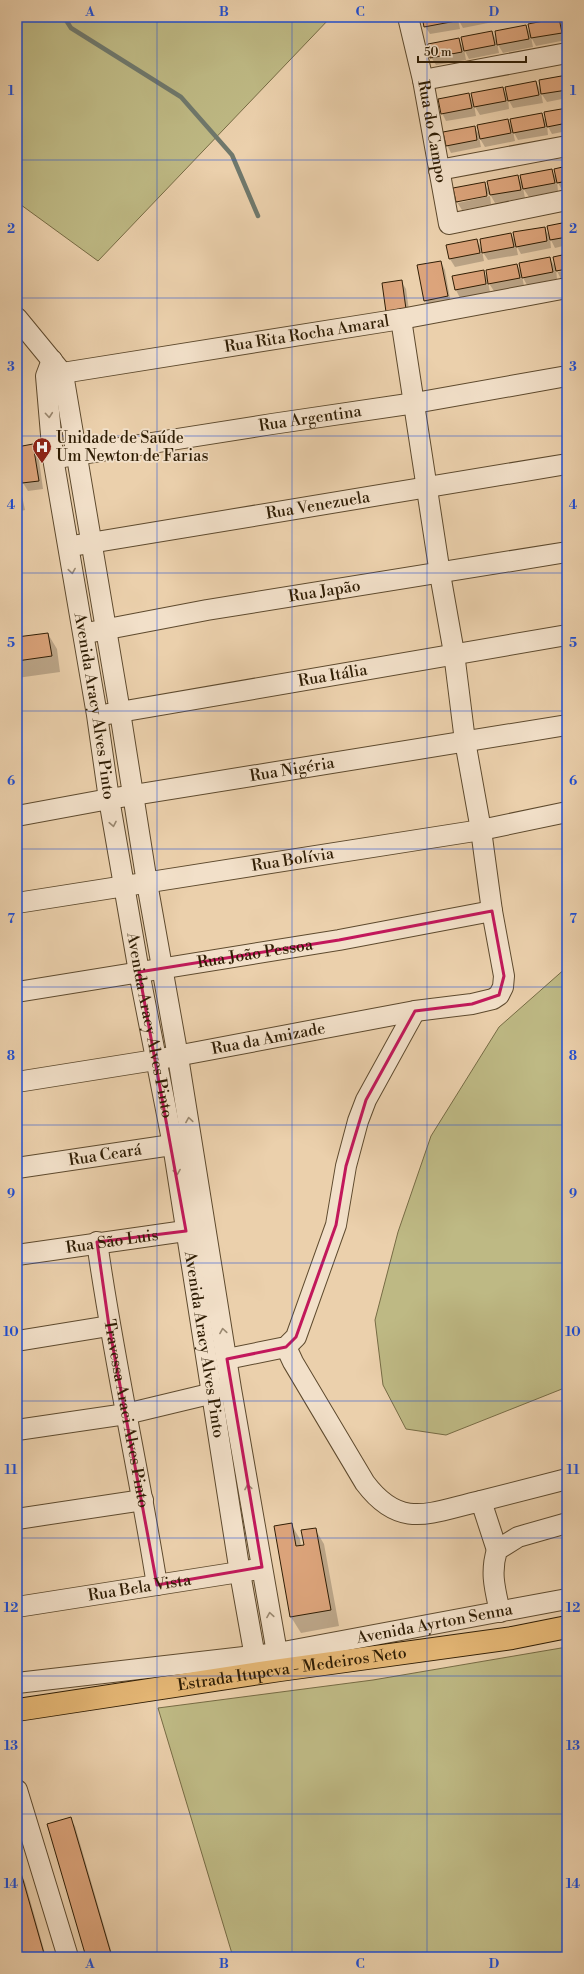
<svg xmlns="http://www.w3.org/2000/svg" width="584" height="1974" font-family="'Libre Bodoni',serif">
  <style>
    .green { fill: #beb984; stroke: #766b44 }
    .shadow { fill: #0003 }
    .lines { fill: none; stroke-linecap: round; stroke-linejoin: round }
    .stream { stroke: #6f786c; stroke-width: 4.5 }
    .building { fill: #dca47b; stroke: #2f1d04 }
    .minor-casing { stroke: #5e4a2e; stroke-width: 22 }
    .major-casing { stroke: #2f1d04; stroke-width: 24 }
    .minor { stroke: #f2e0c9; stroke-width: 20 }
    .major { stroke: #e6b876; stroke-width: 22 }
    .oneway { stroke: #9a8870 }
    .marked { fill: none; stroke: #c2185b; stroke-width: 3; stroke-linejoin: round }
    .grid { fill: none; stroke: #1d4ed8; stroke-width: 1; stroke-opacity: 0.55 }
    .labels { text-anchor: middle; dominant-baseline: central; stroke-width: 3.5; stroke-linejoin: round; paint-order: stroke }
    .street-label { font-size: 16px; fill: #2f1d04; stroke: #f2e0c9 }
    .poi-label { font-size: 16px; fill: #2f1d04; stroke: #f2e0c9; text-anchor: start }
    .neatline { fill: none; stroke: #1d4ed8; stroke-width: 1.5 }
    .grid-label { font-size: 13px; text-anchor: middle; font-weight: bold; fill: #1d4ed8 }
  </style>
  <rect width="100%" height="100%" fill="#ebd0ac"/>
  <filter id="stains"><feTurbulence type="fractalNoise" baseFrequency=".005" numOctaves="4"/><feColorMatrix values="0 0 0 0 .2 0 0 0 0 .09 0 0 0 0 .02 0 0 0 .5 -.17"/></filter>
  <radialGradient id="worn" r=".72"><stop offset=".6" stop-color="#630" stop-opacity="0"/><stop offset="1" stop-color="#630" stop-opacity=".3"/></radialGradient>
  <!-- green -->
  <path class="green" d="M 17,17 L 331,17 L 98,261 L 17,202 Z
    M 567,967 L 567,1387 L 446,1435 L 406,1429 L 383,1385 L 375,1320 L 398,1232 L 431,1136 L 499,1027 Z
    M 567,1647 L 567,1957 L 233,1957 L 158,1708 L 373,1680 Z"/>
  <!-- shadow -->
  <path class="shadow" d="M 423,17 L 470,17 L 460,19 L 460,21 L 492,17 L 493,22 L 463,28 L 458,19 L 460,29 L 430,34 L 425,26 Z
    M 494,17 L 521,17 L 497,22 Z
    M 567,18 L 567,34 L 564,30 L 566,40 L 536,46 L 531,37 L 533,47 L 503,53 L 497,43 L 499,53 L 469,59 L 464,49 L 466,60 L 436,65 L 431,57 L 458,39 L 464,49 L 492,32 L 497,42 L 526,26 L 531,35 L 559,20 L 565,29 Z
    M 567,76 L 567,98 L 547,102 L 541,93 L 543,103 L 513,108 L 508,99 L 509,109 L 480,115 L 474,105 L 476,116 L 446,121 L 442,113 L 469,95 L 474,104 L 502,88 L 508,97 L 536,82 L 541,91 Z
    M 567,109 L 567,131 L 552,134 L 547,125 L 548,135 L 518,140 L 513,131 L 515,141 L 485,147 L 479,137 L 481,147 L 451,153 L 447,145 L 474,127 L 480,136 L 508,120 L 513,129 L 541,114 L 547,123 Z
    M 567,167 L 567,190 L 562,190 L 557,181 L 558,191 L 529,197 L 523,188 L 525,198 L 495,203 L 491,196 L 492,194 L 490,194 L 458,201 L 458,203 L 490,196 L 491,204 L 462,210 L 457,202 L 454,189 L 484,183 L 490,192 L 488,182 L 518,177 L 523,186 L 522,176 L 551,170 L 557,179 L 555,169 Z
    M 567,223 L 567,245 L 555,248 L 550,238 L 551,248 L 521,254 L 516,245 L 518,255 L 488,260 L 482,251 L 484,261 L 455,267 L 450,259 L 447,246 L 477,240 L 482,250 L 511,234 L 516,243 L 544,228 L 550,237 Z
    M 567,255 L 567,268 L 558,270 L 558,272 L 567,270 L 567,278 L 561,279 L 556,269 L 557,279 L 527,285 L 522,276 L 524,286 L 494,291 L 488,282 L 490,292 L 460,298 L 456,290 L 453,277 L 483,271 L 488,280 L 517,265 L 522,274 L 550,259 L 556,268 Z
    M 441,262 L 445,270 L 451,304 L 429,308 L 425,300 Z
    M 401,281 L 406,289 L 410,317 L 387,311 Z
    M 33,445 L 38,453 L 43,489 L 28,491 L 23,483 Z
    M 17,488 L 22,496 L 25,510 L 17,512 Z
    M 48,634 L 57,649 L 60,672 L 17,678 L 17,638 Z
    M 291,1524 L 300,1539 L 301,1546 L 305,1546 L 315,1529 L 324,1544 L 339,1626 L 301,1633 L 291,1617 L 275,1527 Z
    M 70,1819 L 75,1826 L 113,1957 L 87,1957 Z
    M 21,1874 L 25,1882 L 46,1957 L 21,1957 L 17,1944 L 17,1875 Z"/>
  <g class="lines">
    <!-- stream -->
    <path class="stream" d="M 64,17 L 71,28 L 181,97 L 232,155 L 258,216"/>
  </g>
  <!-- building -->
  <path class="building" d="M 422,17 L 455,17 L 456,21 L 424,27 Z
    M 457,17 L 476,17 L 458,20 Z
    M 567,17 L 567,32 L 565,32 L 562,18 Z
    M 559,18 L 562,33 L 531,38 L 528,24 Z
    M 526,25 L 529,39 L 497,45 L 495,31 Z
    M 492,31 L 495,45 L 464,51 L 461,37 Z
    M 459,38 L 462,52 L 430,58 L 428,44 Z
    M 567,75 L 567,90 L 541,94 L 539,80 Z
    M 536,81 L 539,95 L 508,101 L 505,87 Z
    M 503,87 L 506,101 L 474,107 L 471,93 Z
    M 469,93 L 472,108 L 441,114 L 438,99 Z
    M 567,108 L 567,123 L 547,127 L 544,112 Z
    M 542,113 L 545,127 L 513,133 L 510,119 Z
    M 508,119 L 511,133 L 480,139 L 477,125 Z
    M 475,126 L 477,140 L 446,146 L 443,132 Z
    M 567,166 L 567,181 L 557,183 L 554,169 Z
    M 552,169 L 555,183 L 523,189 L 520,175 Z
    M 518,175 L 521,190 L 490,195 L 487,181 Z
    M 485,182 L 487,196 L 456,202 L 453,188 Z
    M 567,222 L 567,237 L 550,240 L 547,226 Z
    M 545,227 L 547,241 L 516,247 L 513,232 Z
    M 511,233 L 514,247 L 482,253 L 480,239 Z
    M 477,239 L 480,253 L 449,259 L 446,245 Z
    M 567,254 L 567,269 L 556,271 L 553,257 Z
    M 550,257 L 553,272 L 522,278 L 519,263 Z
    M 441,261 L 448,296 L 424,301 L 417,265 Z
    M 517,264 L 520,278 L 488,284 L 486,270 Z
    M 484,270 L 486,284 L 455,290 L 452,276 Z
    M 402,280 L 406,309 L 386,312 L 382,283 Z
    M 33,444 L 39,481 L 22,483 L 17,447 Z
    M 18,486 L 21,502 L 17,503 L 17,487 Z
    M 48,633 L 52,656 L 17,661 L 17,637 Z
    M 292,1523 L 296,1546 L 304,1545 L 301,1530 L 316,1528 L 331,1610 L 290,1617 L 274,1526 Z
    M 71,1817 L 112,1957 L 86,1957 L 47,1824 Z
    M 21,1873 L 45,1957 L 20,1957 L 17,1947 L 17,1874 Z"/>
  <g class="lines">
    <defs>
      <g id="minor">
        <path id="s1" d="M 408,17 L 423,80 L 449,224 L 567,200"/>
        <path d="M 423,80 L 567,53"/>
        <path d="M 439,170 L 567,146"/>
        <path d="M 17,318 L 63,374 L 120,712 L 147,883 L 178,1057 L 231,1389 L 280,1670"/>
        <path id="s2" d="M 52,360 L 46,376 L 53,458 L 97,715 L 109,799 L 139,972 L 173,1145 L 240,1573 L 258,1674"/>
        <path id="s3" d="M 50,375 L 401,319 L 567,288"/>
        <path id="s4" d="M 63,457 L 272,424 L 415,403 L 567,376"/>
        <path id="s5" d="M 78,545 L 567,464"/>
        <path id="s6" d="M 92,632 L 207,610 L 567,552"/>
        <path id="s7" d="M 108,714 L 567,635"/>
        <path id="s8" d="M 17,816 L 109,799 L 567,725"/>
        <path id="s9" d="M 17,903 L 481,830 L 567,812"/>
        <path id="s10" d="M 17,992 L 339,940 L 492,911"/>
        <path id="s11" d="M 17,1082 L 155,1060 L 415,1011 L 472,1004 L 493,999 L 499,995 L 503,987 L 504,976 L 492,911 L 481,830 L 465,741 L 454,653 L 440,574 L 401,319"/>
        <path id="s12" d="M 17,1168 L 185,1143"/>
        <path id="s13" d="M 97,1242 C 113,1357 139,1471 157,1585"/>
        <path id="s14" d="M 17,1255 L 199,1229"/>
        <path d="M 17,1341 L 109,1326"/>
        <path d="M 286,1347 L 293,1362 L 365,1483 C 401,1531 431,1512 481,1501 L 497,1550"/>
        <path d="M 227,1359 L 286,1347 L 296,1337 L 336,1225 L 346,1166 L 358,1121 L 366,1100 L 415,1011"/>
        <path d="M 17,1430 L 126,1414 L 226,1390"/>
        <path d="M 481,1501 L 567,1479"/>
        <path d="M 17,1519 L 143,1500"/>
        <path id="s15" d="M 17,1607 L 252,1570"/>
        <path d="M 500,1612 C 495,1589 490,1573 497,1550 L 518,1537 L 567,1523"/>
        <path id="s16" d="M 17,1683 L 278,1653 L 567,1599"/>
        <path d="M 17,1790 L 68,1957"/>
      </g>
      <g id="major">
        <path id="s17" d="M 17,1710 L 280,1670 L 512,1638 L 567,1627"/>
      </g>
    </defs>
    <!-- minor casing -->
    <use href="#minor" class="minor-casing"/>
    <!-- major casing -->
    <use href="#major" class="major-casing"/>
    <!-- minor -->
    <use href="#minor" class="minor"/>
    <!-- major -->
    <use href="#major" class="major"/>
  </g>
  <!-- one-way arrows -->
  <defs><path id="oneway-chevron" d="M-2-3.5L2.5 0L-2 3.5" fill="none" stroke-width="1.6" stroke-linecap="round" stroke-linejoin="round"/></defs>
  <g class="oneway">
    <use href="#oneway-chevron" transform="translate(49 415) rotate(85)"/>
    <use href="#oneway-chevron" transform="translate(72 571) rotate(81)"/>
    <use href="#oneway-chevron" transform="translate(113 824) rotate(79)"/>
    <use href="#oneway-chevron" transform="translate(189 1120) rotate(-99)"/>
    <use href="#oneway-chevron" transform="translate(177 1172) rotate(81)"/>
    <use href="#oneway-chevron" transform="translate(223 1331) rotate(-99)"/>
    <use href="#oneway-chevron" transform="translate(248 1487) rotate(-100)"/>
    <use href="#oneway-chevron" transform="translate(270 1615) rotate(-99)"/>
  </g>
  <!-- marked area -->
  <path class="marked" d="M 492,911 L 504,976 L 499,995 L 472,1004 L 415,1011 L 366,1100 L 346,1166 L 336,1225 L 296,1337 L 286,1347 L 227,1359 L 262,1567 L 157,1585 L 109,1326 L 97,1242 L 186,1231 L 139,972 L 339,940 Z"/>
  <!-- grid -->
  <path class="grid" d="M 157,17 L 157,1957M 292,17 L 292,1957M 427,17 L 427,1957M 17,160 L 567,160M 17,298 L 567,298M 17,436 L 567,436M 17,573 L 567,573M 17,711 L 567,711M 17,849 L 567,849M 17,987 L 567,987M 17,1125 L 567,1125M 17,1263 L 567,1263M 17,1401 L 567,1401M 17,1538 L 567,1538M 17,1676 L 567,1676M 17,1814 L 567,1814"/>
  <!-- icons -->
  <defs>
    <symbol id="hospital-pin" viewBox="-11 -11 22 30"><path d="M0 17L-7.5 6A9.5 9.5 0 1 1 7.5 6Z" fill="#8f2418" stroke="#f2e0c9"/><path d="M-5-5h3v3.5h4V-5h3V5h-3V1.5h-4V5h-3Z" fill="#fff"/></symbol>
  </defs>
  <g fill-rule="evenodd">
    <use href="#hospital-pin" x="31" y="436" width="22" height="30"/>
  </g>
  <g class="labels">
    <!-- street labels -->
    <g class="street-label">
      <text stroke="none"><textPath href="#s1" startOffset="117">Rua do Campo</textPath></text>
      <text stroke="none"><textPath href="#s3" startOffset="260">Rua Rita Rocha Amaral</textPath></text>
      <text stroke="none"><textPath href="#s4" startOffset="250">Rua Argentina</textPath></text>
      <text stroke="none"><textPath href="#s5" startOffset="243">Rua Venezuela</textPath></text>
      <text stroke="none"><textPath href="#s6" startOffset="236">Rua Japão</textPath></text>
      <text stroke="none"><textPath href="#s7" startOffset="228">Rua Itália</textPath></text>
      <text stroke="none"><textPath href="#s2" startOffset="351">Avenida Aracy Alves Pinto</textPath></text>
      <text stroke="none"><textPath href="#s8" startOffset="279">Rua Nigéria</textPath></text>
      <text stroke="none"><textPath href="#s9" startOffset="279">Rua Bolívia</textPath></text>
      <text stroke="none"><textPath href="#s10" startOffset="241">Rua João Pessoa</textPath></text>
      <text stroke="none"><textPath href="#s2" startOffset="675">Avenida Aracy Alves Pinto</textPath></text>
      <text stroke="none"><textPath href="#s11" startOffset="255">Rua da Amizade</textPath></text>
      <text stroke="none"><textPath href="#s12" startOffset="89">Rua Ceará</textPath></text>
      <text stroke="none"><textPath href="#s14" startOffset="96">Rua São Luis</textPath></text>
      <text stroke="none"><textPath href="#s2" startOffset="999">Avenida Aracy Alves Pinto</textPath></text>
      <text stroke="none"><textPath href="#s13" startOffset="174">Travessa Araci Alves Pinto</textPath></text>
      <text stroke="none"><textPath href="#s15" startOffset="124">Rua Bela Vista</textPath></text>
      <text stroke="none"><textPath href="#s16" startOffset="422">Avenida Ayrton Senna</textPath></text>
      <text stroke="none"><textPath href="#s17" startOffset="278">Estrada Itupeva - Medeiros Neto</textPath></text>
    </g>
    <!-- poi labels -->
    <g class="poi-label">
      <text x="56" y="438">Unidade de Saúde<tspan x="56" dy="18">Um Newton de Farias</tspan></text>
    </g>
  </g>
  <!-- margin -->
  <rect width="584" height="1974" fill="none" stroke="#ebd0ac" stroke-width="44"/>
  <!-- scale -->
  <path d="M418 56v6h108v-6" fill="none" stroke="#2f1d04" stroke-width="2"/>
  <text x="424" y="56" font-size="12" fill="#2f1d04" stroke="#f2e0c9" stroke-width="3" paint-order="stroke">50 m</text>
  <rect x="22" y="22" width="540" height="1930" class="neatline"/>
  <g class="grid-label">
    <text x="90" y="16">A</text>
    <text x="224" y="16">B</text>
    <text x="360" y="16">C</text>
    <text x="494" y="16">D</text>
    <text x="11" y="95">1</text>
    <text x="573" y="95">1</text>
    <text x="11" y="233">2</text>
    <text x="573" y="233">2</text>
    <text x="11" y="371">3</text>
    <text x="573" y="371">3</text>
    <text x="11" y="509">4</text>
    <text x="573" y="509">4</text>
    <text x="11" y="647">5</text>
    <text x="573" y="647">5</text>
    <text x="11" y="785">6</text>
    <text x="573" y="785">6</text>
    <text x="11" y="923">7</text>
    <text x="573" y="923">7</text>
    <text x="11" y="1060">8</text>
    <text x="573" y="1060">8</text>
    <text x="11" y="1198">9</text>
    <text x="573" y="1198">9</text>
    <text x="11" y="1336">10</text>
    <text x="573" y="1336">10</text>
    <text x="11" y="1474">11</text>
    <text x="573" y="1474">11</text>
    <text x="11" y="1612">12</text>
    <text x="573" y="1612">12</text>
    <text x="11" y="1750">13</text>
    <text x="573" y="1750">13</text>
    <text x="11" y="1888">14</text>
    <text x="573" y="1888">14</text>
    <text x="90" y="1968">A</text>
    <text x="224" y="1968">B</text>
    <text x="360" y="1968">C</text>
    <text x="494" y="1968">D</text>
  </g>
  <rect width="100%" height="100%" filter="url(#stains)"/>
  <rect width="100%" height="100%" fill="url(#worn)"/>
</svg>
